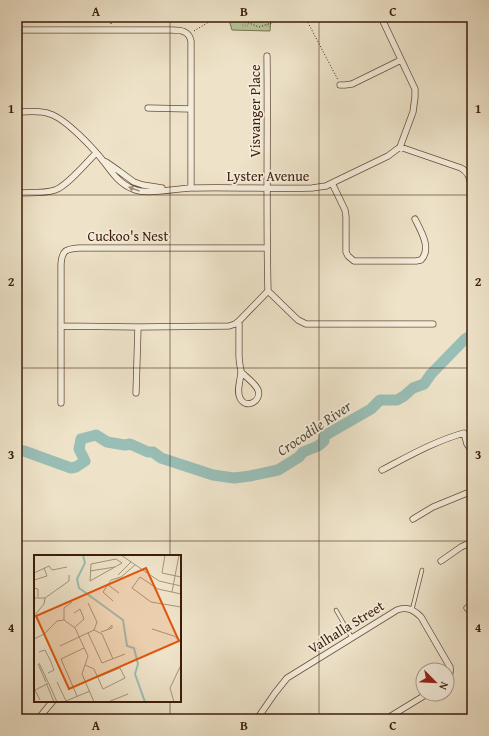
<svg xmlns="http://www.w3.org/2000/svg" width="489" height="736" font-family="'Gentium Book Plus',serif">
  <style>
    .park { fill: url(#park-tufts); stroke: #797050 }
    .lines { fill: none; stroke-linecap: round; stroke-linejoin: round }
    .river { stroke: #99beb6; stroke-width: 11 }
    .service-casing { stroke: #684e39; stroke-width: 4.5 }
    .minor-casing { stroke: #684e39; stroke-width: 7 }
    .path { stroke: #3b1c09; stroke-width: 1; stroke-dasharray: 1 2; stroke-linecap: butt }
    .service { stroke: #f4eddc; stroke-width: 3 }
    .minor { stroke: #f4eddc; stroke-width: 5.5 }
    .oneway { fill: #a18f7d }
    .grid { fill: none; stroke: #3b1c09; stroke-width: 1; stroke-opacity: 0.55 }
    .labels { text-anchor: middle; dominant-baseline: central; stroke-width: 3.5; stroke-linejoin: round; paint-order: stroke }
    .street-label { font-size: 14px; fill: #3b1c09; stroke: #f4eddc }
    .water-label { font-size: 15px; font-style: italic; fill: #574d3d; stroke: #f4eddc }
    .inset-river { fill: none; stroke: #99beb6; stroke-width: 2 }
    .inset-road { fill: none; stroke: #a6937c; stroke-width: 1 }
    .view { fill: #df560c; fill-opacity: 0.15; stroke: #df560c; stroke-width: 2 }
    .inset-edge { fill: none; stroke: #3b1c09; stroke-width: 2 }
    .neatline { fill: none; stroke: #3b1c09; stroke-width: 1.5 }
    .grid-label { font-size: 13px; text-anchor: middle; font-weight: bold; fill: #3b1c09 }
  </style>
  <defs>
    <pattern id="park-tufts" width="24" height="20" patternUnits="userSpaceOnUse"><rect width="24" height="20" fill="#b7c498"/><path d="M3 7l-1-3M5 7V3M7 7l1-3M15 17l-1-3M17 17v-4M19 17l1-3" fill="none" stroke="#9ea882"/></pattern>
  </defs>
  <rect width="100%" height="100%" fill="#eee3c9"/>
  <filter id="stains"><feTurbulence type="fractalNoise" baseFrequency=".005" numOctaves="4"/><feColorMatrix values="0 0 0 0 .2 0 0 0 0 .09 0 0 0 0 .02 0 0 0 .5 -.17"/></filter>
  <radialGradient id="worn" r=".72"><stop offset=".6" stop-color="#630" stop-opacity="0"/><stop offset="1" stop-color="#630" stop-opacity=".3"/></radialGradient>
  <!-- park -->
  <path class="park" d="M 228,17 L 271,17 L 270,31 L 232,30 Z"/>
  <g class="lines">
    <!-- river -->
    <path class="river" d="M 17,450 L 24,451 L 71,468 L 76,467 L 85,461 L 79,449 L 81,439 L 96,435 L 107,442 L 125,445 L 130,444 L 148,452 L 153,452 L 161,458 L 213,475 L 234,478 L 250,476 L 278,470 L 299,457 L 303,452 L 318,446 L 324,441 L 324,436 L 371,409 L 380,400 L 397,400 L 404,396 L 413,388 L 424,384 L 431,374 L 465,339 L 472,335"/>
    <defs>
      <path id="service" d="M 336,610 L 352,638
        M 412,610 L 422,570"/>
      <path id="minor" d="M 17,30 L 172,30 C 181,30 189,31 191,41 L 191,188
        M 340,85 L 345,85 L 352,84 L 401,60
        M 148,108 L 191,109
        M 17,112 C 28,112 40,110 50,114 C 66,119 94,149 104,162 C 112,173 120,184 133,189 C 145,195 175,189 190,188 C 231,187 271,189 312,188 L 326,186 L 332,183 L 388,156 L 400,147 L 413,112 L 415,97 L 415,89 L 381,17
        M 400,147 L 461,168 C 470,173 470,181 472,190
        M 106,162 L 119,171 L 134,182 L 143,185 L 162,188
        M 332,183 L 345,210 L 346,217 L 346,252 L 348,256 L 354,261 L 416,261 L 421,260 C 432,249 421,231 415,219
        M 17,193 C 28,192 44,194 55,190 C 67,186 86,163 96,153
        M 268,291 L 298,320 L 306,324 L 433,324
        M 239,321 C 239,333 239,344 239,355 C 239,361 240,366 241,371 C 241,380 236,390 240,398 C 246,410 262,401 258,390 C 255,383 246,377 241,372
        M 61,326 L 138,327 L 229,326 L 235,324 L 239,321 L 268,291 C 266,213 268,134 267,56
        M 136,393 L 138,327
        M 61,403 L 61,264 C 62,250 66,249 79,248 L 267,248
        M 382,470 C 409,456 435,441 464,433 L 467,444 L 472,451
        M 413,519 L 433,507 L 472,491
        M 441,561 L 461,547 L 472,542
        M 467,608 L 472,604
        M 38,719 L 53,701
        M 257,719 L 275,693 L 287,678 L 397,610 C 407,606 414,610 421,617 L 450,667 C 451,673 450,676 447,681
        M 386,719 L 427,694"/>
    </defs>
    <!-- service casing -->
    <use href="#service" class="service-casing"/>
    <!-- minor casing -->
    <use href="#minor" class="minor-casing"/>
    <!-- path -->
    <path class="path" d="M 111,17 L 111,24
      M 234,17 L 259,27 L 290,17
      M 305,17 L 338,80
      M 194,31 L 217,17"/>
    <!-- service -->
    <use href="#service" class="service"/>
    <!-- minor -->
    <use href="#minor" class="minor"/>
  </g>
  <!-- one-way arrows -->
  <defs><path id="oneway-solid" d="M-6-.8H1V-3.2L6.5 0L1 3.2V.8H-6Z"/></defs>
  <use class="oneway" href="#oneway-solid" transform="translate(134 189) rotate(-160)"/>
  <!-- grid -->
  <path class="grid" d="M 170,17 L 170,556M 319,17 L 319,719M 17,195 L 472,195M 17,368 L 472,368M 17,541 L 472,541M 170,701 L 170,719"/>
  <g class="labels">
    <!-- street labels -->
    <g class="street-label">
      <text transform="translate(255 111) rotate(-90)">Visvanger Place</text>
      <text x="268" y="176">Lyster Avenue</text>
      <text x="128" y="236">Cuckoo's Nest</text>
      <text transform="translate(346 627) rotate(-32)">Valhalla Street</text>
    </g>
    <!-- water labels -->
    <g class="water-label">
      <text transform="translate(314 428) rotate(-34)">Crocodile River</text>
    </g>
  </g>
  <!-- overview -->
  <g transform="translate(34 555)">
    <rect width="147" height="147" fill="#eee3c9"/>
    <path class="inset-river" d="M 49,0 L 51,8 L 43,24 L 45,33 L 89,65 L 93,91 L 100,93 L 104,109 L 101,119 L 111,147"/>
    <path class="inset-road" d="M 87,0 L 125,26 L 147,31M 131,0 L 128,18 L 147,22M 82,4 L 88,8 L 56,26 L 57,9 ZM 56,16 L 81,12M 0,18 L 15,11 L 18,15 L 33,12M 84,20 L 97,7M 0,25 L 13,21 L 10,13M 73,29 L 85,38M 0,33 L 4,34 L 4,42M 138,37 L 145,0M 147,39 L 124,34 L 106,22 L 98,33 L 117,47 L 147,52M 0,43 L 11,43 L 35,26 L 35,20M 79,46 L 69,37 L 77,25 L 87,22 L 101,10M 54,48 L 63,67 L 60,75M 40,58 L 46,54 L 50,64 L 40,73M 0,61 L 10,49 L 11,43M 30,65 L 30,53 L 38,47M 118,74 L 140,81 L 147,86M 67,77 L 78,73 L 78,70 L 74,74M 54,78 L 68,108 L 91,99M 0,84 L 10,79 L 23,66 L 30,65 L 41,73 L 54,101 L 48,119 L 60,147M 26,91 L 60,75 L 68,79 L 79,104M 5,97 L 11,95 L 17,107 L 20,115 L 14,118M 5,108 L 14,127M 4,109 L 12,127M 51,110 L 60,114 L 68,132 L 69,134 L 91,123 L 86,113 L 64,122M 23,127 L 32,146 L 56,136M 15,129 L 23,147M 13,130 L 20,147M 43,141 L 27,104 L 50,93M 6,145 L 1,135 L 15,128 L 12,129M 74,147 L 94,139M 140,147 L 136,133 L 147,110"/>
    <path class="view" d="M 112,13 L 145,86 L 35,134 L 2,61 Z"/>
    <rect width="147" height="147" class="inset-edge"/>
  </g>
  <!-- margin -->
  <rect width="489" height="736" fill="none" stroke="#eee3c9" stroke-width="44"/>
  <!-- north arrow -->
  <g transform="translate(435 682) rotate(114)"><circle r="19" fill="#f4eddc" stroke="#aa9988"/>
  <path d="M0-3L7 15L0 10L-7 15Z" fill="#8f2418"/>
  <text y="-6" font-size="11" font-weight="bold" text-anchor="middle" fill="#3b1c09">N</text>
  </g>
  <rect x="22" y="22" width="445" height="692" class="neatline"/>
  <g class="grid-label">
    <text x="96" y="16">A</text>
    <text x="244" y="16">B</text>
    <text x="393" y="16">C</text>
    <text x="11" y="113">1</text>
    <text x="478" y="113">1</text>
    <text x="11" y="286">2</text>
    <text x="478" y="286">2</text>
    <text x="11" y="459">3</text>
    <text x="478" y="459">3</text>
    <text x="11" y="632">4</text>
    <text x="478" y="632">4</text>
    <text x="96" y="730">A</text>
    <text x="244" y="730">B</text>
    <text x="393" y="730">C</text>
  </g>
  <rect width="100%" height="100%" filter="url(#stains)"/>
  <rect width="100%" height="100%" fill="url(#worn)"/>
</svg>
